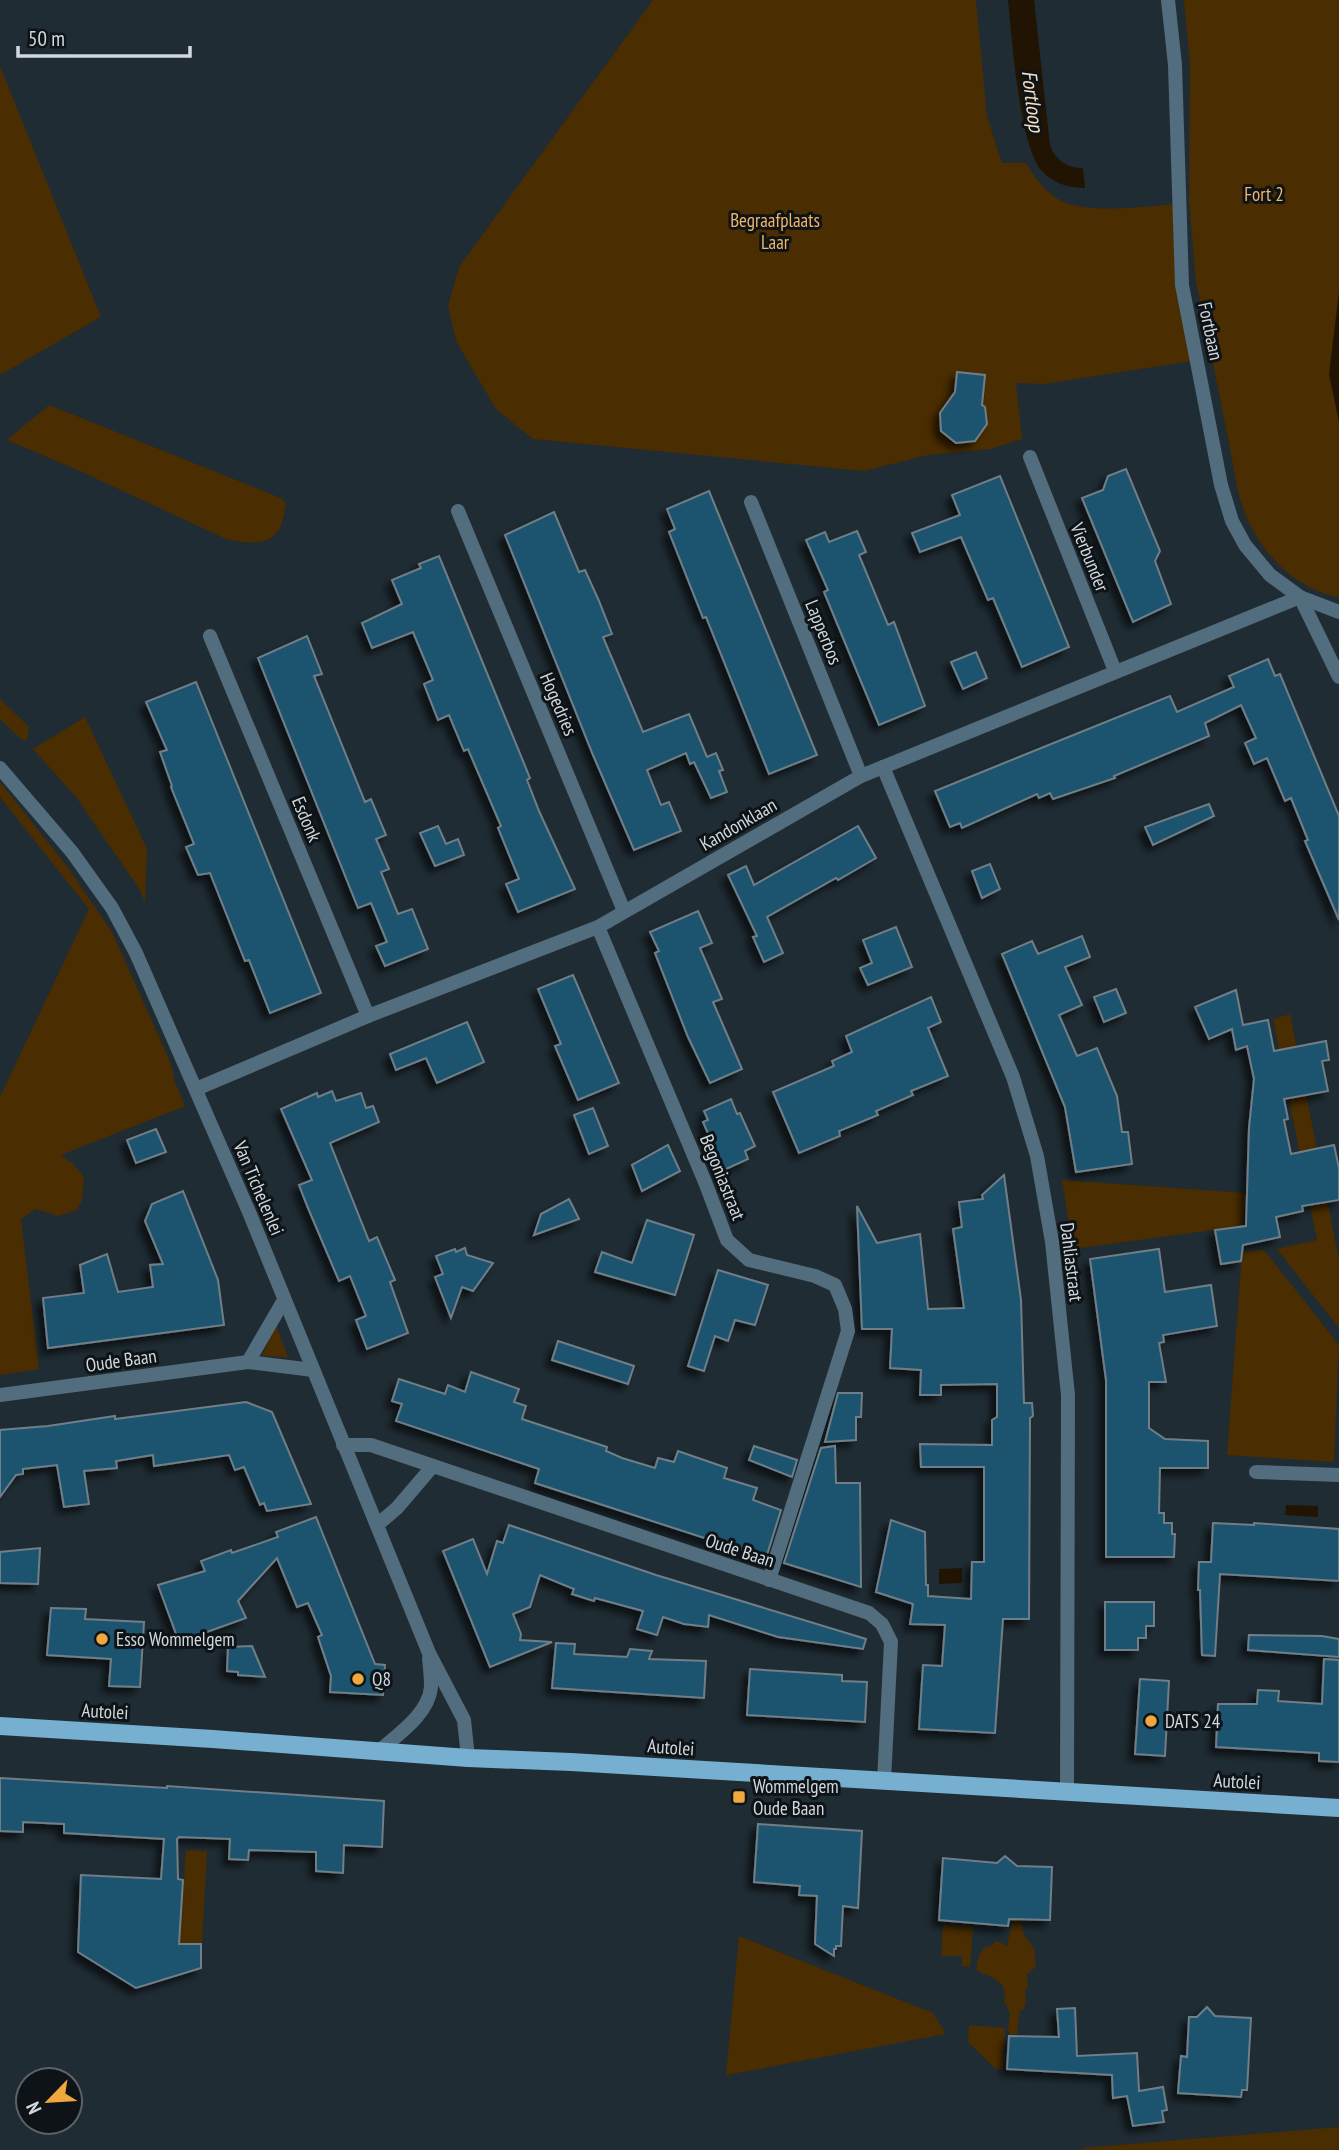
<svg xmlns="http://www.w3.org/2000/svg" width="1339" height="2150" viewBox="0 0 1339 2150" font-family="'PT Sans Narrow',sans-serif">
  <defs>
    <filter id="shadow"><feDropShadow dx="-6" dy="6" stdDeviation="3.5" flood-color="#0009"/></filter>
  </defs>
  <rect width="100%" height="100%" fill="#1f2c33"/>
  <!-- green -->
  <g fill="#4a2d00">
    <path d="M653,0H976L987,116L1002,163H1026C1036,179 1046,194 1064,202C1094,214 1145,206 1178,204L1192,361L1044,384L1016,383L1022,439L991,449L928,455L864,471L533,439L496,409L456,341L448,306L459,267Z"/>
    <path d="M1184,0H1339V597C1297,590 1262,554 1246,516C1237,494 1234,470 1230,448C1223,413 1216,378 1209,343L1204,339L1202,328L1204,318L1196,283L1189,199L1190,64Z"/>
    <polygon points="0,66 101,317 0,375"/>
    <path d="M49,405L281,498L286,504C284,512 283,524 278,531C266,548 244,542 226,539L82,472L7,440Z"/>
    <polygon points="0,699 29,727 27,740 22,740 0,719"/>
    <polygon points="85,717 147,849 145,903 140,890 76,797 33,749"/>
    <polygon points="0,782 69,869 112,932 168,1057 174,1074 173,1077 185,1106 61,1155 72,1163 84,1177 82,1200 77,1210 58,1216 36,1209 21,1219 39,1369 0,1375 0,1097 89,909 0,797"/>
    <polygon points="1290,1014 1339,1260 1339,1328 1277,1249 1317,1240 1273,1019"/>
    <polygon points="1062,1180 1245,1193 1243,1226 1073,1249"/>
    <polygon points="1264,1250 1339,1345 1334,1462 1227,1455 1242,1252"/>
    <polygon points="276,1325 288,1357 262,1356"/>
    <polygon points="186,1850 207,1851 201,1960 178,1966"/>
    <path d="M1016,1918L1021,1921L1024,1935L1034,1948L1036,1967L1027,1974L1028,1985L1025,1991L1026,2000L1024,2009L1020,2010L1017,2034L1010,2036L1008,2027L1010,2013L1004,2001C1009,1982 992,1977 977,1971C976,1960 979,1955 985,1947L991,1946L997,1941L1007,1946L1012,1924Z"/>
    <polygon points="943,1925 973,1926 970,1967 962,1966 962,1956 941,1956"/>
    <polygon points="739,1936 933,2013 946,2034 726,2075"/>
    <polygon points="969,2025 1005,2028 1003,2069 996,2069 968,2042"/>
    <polygon points="1339,2127 1339,2150 1082,2150 1082,2148"/>
  </g>
  <!-- water -->
  <g fill="#211403">
    <path d="M1008,0H1034L1050,145C1055,160 1067,168 1083,168L1085,188C1069,188 1052,183 1041,170C1019,143 1012,38 1008,0Z"/>
    <polygon points="1339,292 1339,422 1329,374"/>
    <polygon points="1286,1505 1318,1506 1318,1517 1285,1515"/>
    <polygon points="962,1568 962,1583 939,1584 939,1569"/>
  </g>
  <!-- building -->
  <g fill="#1d526e" stroke="#6f7e87" stroke-width="2" filter="url(#shadow)">
    <polygon points="957,372 985,375 982,405 985,407 987,424 975,441 956,443 941,431 940,413 955,392"/>
    <polygon points="1126,469 1160,551 1155,561 1171,604 1133,622 1082,498 1103,490 1108,476"/>
    <polygon points="1000,476 1069,647 1022,667 993,598 988,600 961,537 920,552 912,533 960,515 952,495"/>
    <polygon points="709,491 817,755 769,774 706,617 703,618 669,532 675,529 667,509"/>
    <polygon points="554,512 579,572 585,570 599,601 612,634 603,637 643,732 689,714 707,757 716,753 723,770 719,771 727,792 711,798 694,762 690,764 686,753 647,770 661,805 669,802 681,831 634,850 593,755 505,535"/>
    <polygon points="857,531 866,552 859,555 888,625 894,622 925,706 879,725 824,592 828,590 806,540 825,532 829,542"/>
    <polygon points="439,556 530,778 527,780 539,811 575,889 518,912 506,884 519,879 498,828 501,826 468,749 464,751 449,715 438,720 424,684 433,680 413,632 372,648 362,623 402,604 392,580 421,568 419,564"/>
    <polygon points="307,636 322,674 314,676 365,802 371,799 386,835 376,839 389,869 381,872 398,914 412,909 428,949 385,966 376,946 387,942 371,903 358,908 258,658"/>
    <polygon points="976,652 987,678 963,689 951,662"/>
    <polygon points="1268,659 1275,676 1280,674 1339,816 1339,920 1305,841 1308,840 1291,798 1285,801 1267,758 1254,764 1245,743 1256,738 1241,705 1205,723 1209,736 1114,776 1115,778 1053,799 1050,793 1039,798 1037,794 962,828 960,823 950,827 935,791 1170,696 1177,712 1234,687 1229,676"/>
    <polygon points="196,682 321,993 270,1013 249,960 245,961 210,873 198,875 186,847 194,844 171,787 172,786 160,752 167,750 146,702"/>
    <polygon points="1209,804 1214,816 1153,845 1145,827"/>
    <polygon points="438,826 446,844 458,839 464,855 435,866 420,833"/>
    <polygon points="858,826 876,858 838,880 836,878 767,917 783,953 764,962 753,937 757,936 728,875 746,866 754,885"/>
    <polygon points="990,864 1000,889 982,898 972,871"/>
    <polygon points="698,911 712,943 700,948 722,999 713,1002 742,1069 710,1083 688,1037 655,953 659,951 650,932"/>
    <polygon points="896,927 912,967 868,985 860,968 872,963 863,940"/>
    <polygon points="1082,936 1090,957 1065,967 1082,1005 1059,1015 1077,1056 1097,1048 1117,1096 1122,1132 1128,1132 1132,1164 1076,1172 1065,1107 1002,954 1032,941 1038,954"/>
    <polygon points="573,975 619,1083 578,1100 555,1046 561,1044 538,989"/>
    <polygon points="1116,989 1126,1013 1104,1022 1094,997"/>
    <polygon points="1236,990 1243,1025 1268,1020 1274,1051 1326,1041 1329,1060 1322,1061 1328,1091 1284,1099 1288,1119 1284,1120 1291,1154 1334,1145 1339,1168 1339,1200 1302,1206 1303,1211 1276,1217 1280,1237 1243,1245 1241,1261 1221,1264 1215,1230 1246,1226 1249,1128 1254,1079 1247,1046 1236,1050 1232,1029 1209,1039 1195,1007"/>
    <polygon points="931,997 941,1022 928,1028 948,1076 911,1091 913,1095 876,1111 878,1115 839,1131 840,1136 799,1153 773,1092 834,1066 832,1061 852,1052 846,1036"/>
    <polygon points="467,1022 484,1062 437,1083 426,1058 396,1070 390,1054"/>
    <polygon points="332,1091 336,1101 361,1093 366,1108 373,1106 379,1122 330,1143 369,1241 377,1237 395,1280 390,1282 408,1333 367,1349 356,1320 366,1316 350,1276 339,1281 308,1208 299,1185 312,1180 281,1109 317,1093 318,1097"/>
    <polygon points="731,1099 737,1114 740,1113 755,1146 745,1151 748,1159 724,1170 703,1122 708,1120 704,1111"/>
    <polygon points="593,1108 608,1146 589,1154 574,1115"/>
    <polygon points="156,1129 166,1152 136,1163 127,1140"/>
    <polygon points="668,1145 680,1171 642,1191 632,1165"/>
    <polygon points="1004,1175 1021,1300 1024,1403 1032,1403 1033,1416 1030,1418 1029,1619 1003,1619 995,1733 919,1729 923,1665 942,1666 945,1625 910,1624 913,1604 876,1592 891,1520 925,1532 926,1585 928,1585 928,1596 971,1599 972,1562 984,1562 984,1467 921,1467 920,1444 992,1445 992,1420 997,1417 997,1384 941,1385 941,1395 920,1395 921,1370 890,1368 892,1329 862,1329 857,1206 877,1243 920,1234 928,1309 964,1308 953,1229 962,1227 959,1202 983,1199 982,1195"/>
    <polygon points="183,1191 218,1280 224,1325 48,1348 43,1298 84,1293 80,1265 107,1254 118,1292 153,1287 150,1265 163,1264 145,1221 152,1204"/>
    <polygon points="569,1199 579,1219 534,1235 541,1214"/>
    <polygon points="647,1220 694,1235 675,1295 595,1272 602,1252 632,1263"/>
    <polygon points="465,1248 467,1255 493,1263 473,1291 462,1287 451,1318 435,1277 443,1274 436,1256 455,1249 456,1252"/>
    <polygon points="1159,1249 1165,1292 1211,1285 1217,1326 1163,1335 1164,1342 1159,1343 1166,1382 1149,1382 1149,1428 1165,1439 1208,1441 1208,1468 1160,1468 1159,1513 1164,1513 1164,1523 1172,1523 1172,1534 1175,1534 1174,1557 1106,1557 1106,1380 1090,1259"/>
    <polygon points="718,1270 768,1285 755,1325 735,1320 728,1341 715,1336 704,1371 688,1366"/>
    <polygon points="558,1341 634,1366 628,1384 552,1360"/>
    <polygon points="471,1372 519,1389 514,1402 526,1406 522,1419 607,1447 606,1451 622,1458 655,1468 658,1458 674,1462 678,1451 727,1468 724,1478 757,1488 753,1500 781,1510 766,1558 535,1483 539,1469 396,1421 402,1404 392,1401 399,1379 445,1394 448,1385 465,1392"/>
    <polygon points="838,1393 862,1393 861,1417 856,1417 856,1440 825,1442"/>
    <polygon points="246,1402 272,1412 311,1504 267,1511 264,1503 260,1505 244,1467 235,1470 229,1455 154,1466 153,1455 116,1461 117,1468 84,1471 89,1504 64,1507 57,1465 23,1469 23,1474 16,1475 0,1497 0,1430 48,1426 115,1416 115,1419"/>
    <polygon points="754,1446 797,1460 792,1477 749,1460"/>
    <polygon points="835,1446 836,1483 860,1483 861,1587 784,1563 821,1448"/>
    <polygon points="316,1517 375,1664 385,1665 383,1695 330,1692 331,1676 318,1637 322,1635 308,1603 297,1607 277,1558 238,1601 246,1618 179,1642 158,1585 205,1571 201,1561 231,1550 232,1553 278,1537 276,1532"/>
    <polygon points="1213,1523 1254,1525 1254,1523 1339,1529 1339,1581 1220,1574 1215,1656 1202,1655 1200,1590 1198,1590 1199,1562 1211,1562"/>
    <polygon points="509,1525 656,1575 866,1639 863,1649 778,1637 709,1615 708,1627 684,1624 663,1617 657,1635 637,1629 643,1611 595,1598 594,1601 572,1594 574,1589 540,1575 530,1607 513,1614 521,1634 520,1640 552,1642 490,1667 443,1551 473,1539 487,1574 497,1541 503,1543"/>
    <polygon points="40,1548 38,1584 0,1583 0,1552"/>
    <polygon points="1105,1602 1154,1602 1154,1626 1146,1626 1146,1638 1138,1638 1138,1650 1105,1650"/>
    <polygon points="51,1608 86,1609 85,1619 144,1622 140,1687 109,1686 111,1659 47,1655"/>
    <polygon points="1249,1635 1322,1636 1339,1639 1339,1657 1248,1650"/>
    <polygon points="556,1643 575,1644 574,1654 627,1657 630,1649 652,1651 649,1659 706,1661 704,1698 552,1688"/>
    <polygon points="252,1646 265,1677 238,1675 238,1672 227,1671 228,1647"/>
    <polygon points="1324,1659 1339,1660 1339,1762 1319,1761 1319,1753 1216,1747 1218,1704 1257,1704 1258,1690 1279,1691 1278,1701 1322,1704"/>
    <polygon points="750,1669 842,1675 842,1681 867,1682 865,1722 747,1715"/>
    <polygon points="1140,1679 1169,1681 1165,1756 1135,1754"/>
    <polygon points="0,1778 167,1788 167,1786 384,1801 382,1847 344,1845 343,1873 316,1871 316,1852 249,1850 248,1860 229,1859 230,1839 179,1837 177,1839 178,1879 183,1880 179,1944 201,1944 201,1968 136,1988 78,1952 81,1875 161,1879 164,1839 64,1833 64,1824 23,1822 23,1832 0,1831"/>
    <polygon points="758,1824 862,1831 858,1908 843,1906 841,1946 836,1946 836,1949 834,1949 834,1956 815,1944 817,1896 799,1895 800,1886 754,1882"/>
    <polygon points="1005,1856 1017,1866 1052,1867 1050,1920 1009,1919 1008,1926 939,1920 943,1858 997,1863"/>
    <polygon points="1207,2007 1215,2016 1251,2018 1247,2090 1242,2090 1241,2097 1178,2093 1181,2056 1187,2057 1189,2017 1197,2017"/>
    <polygon points="1075,2008 1077,2056 1137,2053 1139,2091 1163,2087 1167,2110 1162,2111 1164,2122 1133,2126 1127,2096 1113,2098 1112,2075 1007,2069 1009,2036 1059,2037 1057,2009"/>
  </g>
  <g fill="none" stroke-linecap="round" stroke-linejoin="round">
    <!-- minor -->
    <g stroke="#526d7d" stroke-width="14">
      <polyline points="1168,0 1175,65 1182,285 1221,485 1232,521 1245,545 1270,575 1300,597 1339,612"/>
      <polyline points="1030,457 1115,671"/>
      <polyline points="751,502 861,776"/>
      <polyline points="458,511 624,911"/>
      <polyline points="1300,597 1339,677"/>
      <polyline points="210,636 368,1016"/>
      <polyline points="883,767 1013,1077 1037,1156 1052,1242 1068,1395 1067,1792"/>
      <polyline points="598,927 705,1182 727,1240 749,1260 815,1276 835,1285 845,1309 848,1331 769,1580"/>
      <polyline points="196,1089 368,1016 598,927 861,776 1300,597"/>
      <polyline points="248,1362 284,1300"/>
      <polyline points="0,1395 248,1362 313,1370"/>
      <polyline points="343,1445 371,1445 869,1613 882,1624 891,1642 884,1781"/>
      <polyline points="1256,1472 1339,1475"/>
      <polyline points="377,1525 397,1508 432,1467"/>
    </g>
    <!-- tertiary -->
    <g stroke="#526d7d" stroke-width="14">
      <polyline points="0,768 72,852 112,908 136,953 249,1212 429,1653 464,1720 468,1758"/>
      <path d="M378,1752C397,1735 429,1714 431,1687C431,1677 430,1667 429,1658"/>
    </g>
    <!-- primary -->
    <polyline stroke="#76afd0" stroke-width="18" points="0,1726 213,1739 468,1758 571,1762 1339,1808"/>
  </g>
  <!-- markers -->
  <g fill="#f0a73e" stroke="#0e1317" stroke-width="2.5">
    <circle cx="102" cy="1639" r="7"/>
    <circle cx="358" cy="1679" r="7"/>
    <circle cx="1151" cy="1721" r="7"/>
    <rect x="732" y="1790" width="14" height="14" rx="3.5"/>
  </g>
  <g text-anchor="middle" dominant-baseline="central" stroke-width="6" stroke-linejoin="round" paint-order="stroke">
    <!-- park labels -->
    <g font-size="19" fill="#f2b566" stroke="#0e1317">
      <text x="1264" y="194">Fort 2</text>
      <text x="775" y="220">Begraafplaats<tspan x="775" dy="22">Laar</tspan></text>
    </g>
    <!-- street labels -->
    <g font-size="19" fill="#d1d9de" stroke="#0e1317">
      <text transform="translate(1211 331) rotate(78)">Fortbaan</text>
      <text transform="translate(1090 557) rotate(68)">Vierbunder</text>
      <text transform="translate(824 632) rotate(68)">Lapperbos</text>
      <text transform="translate(559 704) rotate(67)">Hogedries</text>
      <text transform="translate(307 819) rotate(67)">Esdonk</text>
      <text transform="translate(738 824) rotate(-30)">Kandonklaan</text>
      <text transform="translate(723 1177) rotate(68)">Begoniastraat</text>
      <text transform="translate(259 1188) rotate(67)">Van Tichelenlei</text>
      <text transform="translate(1072 1262) rotate(83)">Dahliastraat</text>
      <text transform="translate(121 1360) rotate(-8)">Oude Baan</text>
      <text transform="translate(740 1550) rotate(18)">Oude Baan</text>
      <text transform="translate(105 1711) rotate(3)">Autolei</text>
      <text transform="translate(671 1747) rotate(4)">Autolei</text>
      <text transform="translate(1237 1781) rotate(3)">Autolei</text>
    </g>
    <!-- poi labels -->
    <g font-size="19" fill="#d1d9de" stroke="#0e1317" text-anchor="start">
      <text x="116" y="1639">Esso Wommelgem</text>
      <text x="372" y="1679">Q8</text>
      <text x="1165" y="1721">DATS 24</text>
      <text x="753" y="1786">Wommelgem<tspan x="753" dy="22">Oude Baan</tspan></text>
    </g>
    <!-- water labels -->
    <g font-size="21" font-style="italic" fill="#f9e0c2" stroke="#0e1317">
      <text transform="translate(1033 101) rotate(83)">Fortloop</text>
    </g>
  </g>
  <!-- north arrow -->
  <g transform="translate(49 2101) rotate(245)"><circle r="33" fill="#0e1317" stroke="#5c6267" stroke-width="2"/>
  <path d="M0-5L12 26L0 18L-12 26Z" fill="#f0a73e"/>
  <text y="-10" font-size="19" font-weight="bold" text-anchor="middle" fill="#d1d9de">N</text>
  </g>
  <!-- scale -->
  <path d="M18 46v10h172v-10" fill="none" stroke="#d1d9de" stroke-width="3.5"/>
  <text x="28" y="46" font-size="21" fill="#d1d9de" stroke="#0e1317" stroke-width="5" paint-order="stroke">50 m</text>
</svg>
